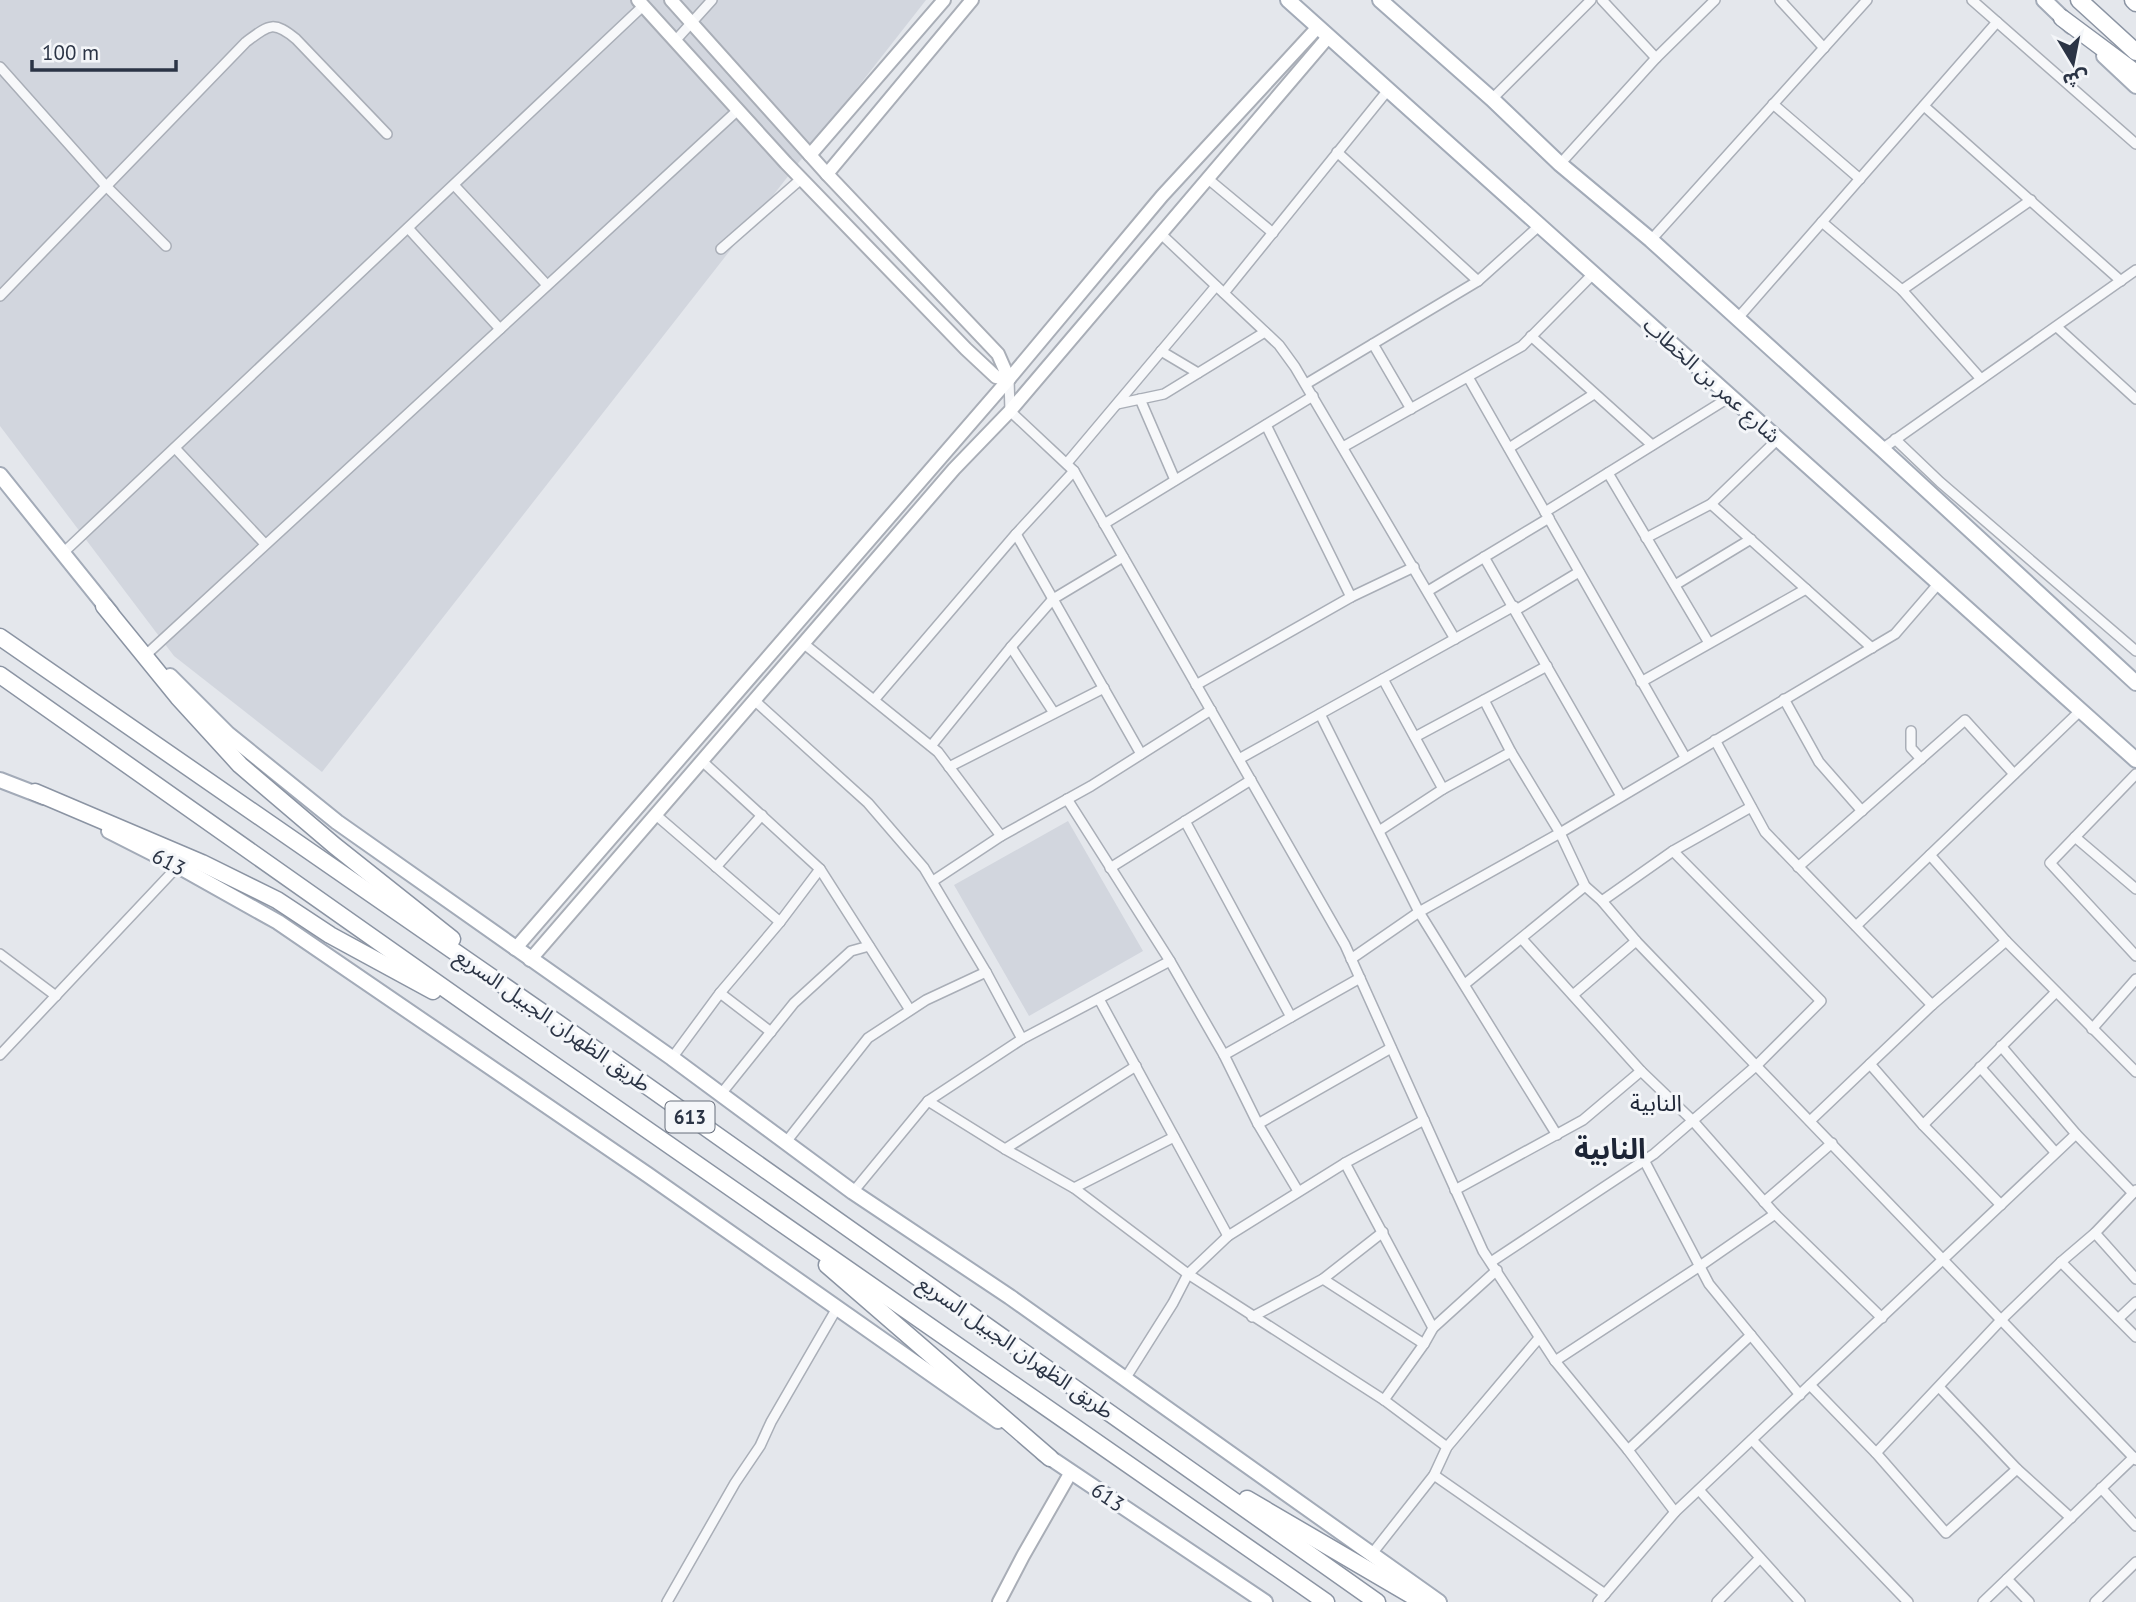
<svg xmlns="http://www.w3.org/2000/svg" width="2136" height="1602" viewBox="0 0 2136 1602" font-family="'PT Sans','Noto Sans Arabic',sans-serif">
  <rect width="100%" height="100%" fill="#e4e7ec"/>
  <!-- built -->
  <g fill="#d2d6de">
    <polygon points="0,0 926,0 322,772 174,656 0,426"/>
    <polygon points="1068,821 1143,951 1029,1016 954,885"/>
  </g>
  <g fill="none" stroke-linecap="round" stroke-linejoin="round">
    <defs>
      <g id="street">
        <polyline points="1602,0 1656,58"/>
        <polyline points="1780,0 1824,48"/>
        <polyline points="1972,0 2136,144"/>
        <polyline points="675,41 712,0"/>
        <polyline points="0,67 106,186 166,246"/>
        <polyline points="1492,99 1591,0"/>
        <polyline points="1773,104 1860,179"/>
        <polyline points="1924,106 2121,281"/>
        <polyline points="1337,152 1478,281"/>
        <polyline points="1560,164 1656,58 1715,0"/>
        <polyline points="1207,178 1273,233"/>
        <polyline points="454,185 547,285"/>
        <polyline points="1822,222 1902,290 1981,379"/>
        <polyline points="408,228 500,329"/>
        <polyline points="1160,233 1279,345 1295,367 1455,639"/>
        <polyline points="1651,240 1867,0"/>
        <polyline points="721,249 801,179"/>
        <polyline points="1902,290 2031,200"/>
        <polyline points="1224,293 1388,90"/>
        <path d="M0,296L246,42C269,25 273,20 296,39L387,134"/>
        <polyline points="1738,318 1997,22"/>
        <polyline points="2057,327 2136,399"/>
        <polyline points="1531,336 1652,445"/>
        <polyline points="1373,344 1411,409"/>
        <polyline points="1161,351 1198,373"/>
        <polyline points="1468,377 1685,757"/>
        <polyline points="1009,379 1010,411 1074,471 1345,945 1483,1251 1555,1361 1628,1450 1675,1512"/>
        <polyline points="1306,384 1478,281 1539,226"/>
        <polyline points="1140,399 1175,480"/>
        <polyline points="1117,404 1164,394 1265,332"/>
        <polyline points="1266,425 1351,597"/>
        <polyline points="1895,439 1940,482 2136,651"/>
        <polyline points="1343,447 1522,346 1593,274"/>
        <polyline points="175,448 265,544"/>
        <polyline points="1509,448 1594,394"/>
        <polyline points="1882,449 2136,270"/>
        <polyline points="1067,463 1216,286"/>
        <polyline points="1608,473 1709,643"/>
        <polyline points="1711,504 1872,648"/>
        <polyline points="1545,512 1730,397"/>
        <polyline points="1104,524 1313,396"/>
        <polyline points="1016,534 1141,754"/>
        <polyline points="1646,538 1711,504 1778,439"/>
        <polyline points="63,553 643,6"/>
        <polyline points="1484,557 1621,796"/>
        <polyline points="1675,585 1751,539"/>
        <polyline points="1428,591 1549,518"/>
        <polyline points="1516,610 1579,572"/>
        <polyline points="803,643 938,752 1001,836"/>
        <polyline points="1011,647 1054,713"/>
        <polyline points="148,653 738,110"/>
        <polyline points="1383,679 1443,789"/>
        <polyline points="1641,682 1806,589"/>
        <polyline points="1196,685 1351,597 1414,567"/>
        <polyline points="1784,699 1819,762 1862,811"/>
        <polyline points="754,700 868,803 924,868 986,972 1022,1039"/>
        <polyline points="874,700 1016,534 1074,471"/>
        <polyline points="1484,700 1511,752 1560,833 1585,886 1602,901 1636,941 2136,1460"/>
        <polyline points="1320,714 1419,912 1557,1135"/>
        <polyline points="1911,731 1911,748 1921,759"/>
        <polyline points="1415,737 1547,666"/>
        <polyline points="1715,740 1765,832 1932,1005"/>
        <polyline points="931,746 1011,647 1053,599 1123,557"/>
        <polyline points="1239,759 1514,606"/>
        <polyline points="702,761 820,869 910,1010"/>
        <polyline points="949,767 1104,688"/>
        <polyline points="2136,774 2050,863 2136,956"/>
        <polyline points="1067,799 1170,961 1224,1055 1258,1124 1298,1191"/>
        <polyline points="656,815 780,922"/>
        <polyline points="1185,821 1291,1017"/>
        <polyline points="1379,831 1443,789 1511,752"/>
        <polyline points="2075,837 2136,889"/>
        <polyline points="1930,855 2006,941 2136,1072"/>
        <polyline points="716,867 762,815"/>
        <polyline points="1798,867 1965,720 2014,774"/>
        <polyline points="1110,868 1251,780"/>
        <polyline points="933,881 1001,836 1091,786 1211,710"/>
        <polyline points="1602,901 1673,851 1751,807"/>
        <polyline points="1856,926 2081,710"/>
        <polyline points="1522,939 1641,1071 1693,1121 1775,1214 1882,1318"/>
        <polyline points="0,954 56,996"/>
        <polyline points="1351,959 1419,912 1560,833 1895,634 1939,583"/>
        <polyline points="1465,984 1585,886"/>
        <polyline points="720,993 771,1032"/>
        <polyline points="1573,995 1636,941"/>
        <polyline points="1099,999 1228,1236"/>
        <polyline points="2092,1029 2136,979"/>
        <polyline points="2001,1046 2076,1134 2133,1193"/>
        <polyline points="0,1055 178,866"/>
        <polyline points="1224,1055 1360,978"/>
        <polyline points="672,1058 720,993 780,922 820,869"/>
        <polyline points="1870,1064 1923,1125 2001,1205"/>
        <polyline points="1980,1067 2055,1152"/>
        <polyline points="721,1094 794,1003 851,951 869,946"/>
        <polyline points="928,1101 1005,1149 1074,1188 1188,1274 1384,1400 1447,1447"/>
        <polyline points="1810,1121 1932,1005 2006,941"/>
        <polyline points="1258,1124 1391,1048"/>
        <polyline points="1923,1125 2056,992"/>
        <polyline points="786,1142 868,1038 926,1000 986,972"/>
        <polyline points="1005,1149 1136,1066"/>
        <polyline points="1644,1160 1709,1284 1800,1395"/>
        <polyline points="1345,1163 1433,1328"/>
        <polyline points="1074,1188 1174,1137"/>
        <polyline points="1455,1190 1583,1120 1641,1071"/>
        <polyline points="853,1192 928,1101 1022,1039 1170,961"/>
        <polyline points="1764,1202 1832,1143"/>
        <polyline points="2095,1233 2136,1279"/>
        <polyline points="1491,1262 1654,1154 1757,1065 1821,1001 1673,851"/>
        <polyline points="2061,1262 2136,1337"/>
        <polyline points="1323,1279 1424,1344"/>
        <polyline points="1252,1317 1323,1279 1383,1232"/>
        <polyline points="2118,1319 2136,1302"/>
        <polyline points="1555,1361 1700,1266 1775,1214"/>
        <polyline points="1125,1379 1173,1303 1188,1274 1228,1236 1345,1163 1424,1120"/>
        <polyline points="1810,1385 1876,1453 1946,1533 2017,1469"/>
        <polyline points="1939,1387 2017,1469 2071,1518"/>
        <polyline points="1384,1400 1424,1344 1433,1328 1497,1270"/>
        <polyline points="1752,1440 1908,1602"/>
        <polyline points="1628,1450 1751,1335"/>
        <polyline points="1876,1453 2002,1319 2061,1262 2095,1233 2136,1190"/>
        <polyline points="1434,1475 1605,1594"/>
        <polyline points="2101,1488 2136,1526"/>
        <polyline points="1699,1490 1800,1602"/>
        <polyline points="1371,1555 1434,1475 1447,1447 1539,1338"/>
        <polyline points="2007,1579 2029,1602"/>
        <polyline points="667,1602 735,1483 760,1446 771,1422 837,1308"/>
        <polyline points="1598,1602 1675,1512 2076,1134"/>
        <polyline points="1717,1602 1760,1558"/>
        <polyline points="1983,1602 2134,1457"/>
        <polyline points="2095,1602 2136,1562"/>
      </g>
      <g id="secondary">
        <polyline points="638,0 786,163 966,349 996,377 1009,379 998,354 827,174 671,0"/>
        <polyline points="810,155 944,0"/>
        <polyline points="827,174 972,0"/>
        <polyline points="515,949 1009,379 1162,196 1318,27"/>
        <polyline points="530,960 954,469 1010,411 1329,36"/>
        <polyline points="999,1602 1023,1556 1071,1472"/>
      </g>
      <g id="primary">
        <polyline points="1288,0 2136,760"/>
        <polyline points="1380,0 1492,99 1560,164 1651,240 1882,449 2136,683"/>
        <polyline points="2044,0 2071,26"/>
        <polyline points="2104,56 2136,86"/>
        <polyline points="0,475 111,613"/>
        <polyline points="170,676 228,734 337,822 672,1058 853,1192 1010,1297 1439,1602"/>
        <polyline points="0,780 44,797"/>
        <polyline points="109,831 178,866 278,922 648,1175 998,1421"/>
        <polyline points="1043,1453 1265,1602"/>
      </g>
      <g id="highway">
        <polyline points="2079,0 2136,52"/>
        <polyline points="2133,0 2136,3"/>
        <polyline points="2062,18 2136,73"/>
        <polyline points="104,606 178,697 240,765 335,846 452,939"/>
        <polyline points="0,637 575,1035 1377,1602"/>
        <polyline points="0,675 498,1026 1326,1602"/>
        <polyline points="35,792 202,863 277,900 330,935 433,991"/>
        <polyline points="827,1265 1050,1458"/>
        <polyline points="1247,1499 1423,1602"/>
      </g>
    </defs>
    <!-- street casing -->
    <use href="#street" stroke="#a9aeb7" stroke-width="12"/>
    <!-- secondary casing -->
    <use href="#secondary" stroke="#a9aeb7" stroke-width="16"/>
    <!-- primary casing -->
    <use href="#primary" stroke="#a3abb8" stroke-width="18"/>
    <!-- highway casing -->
    <use href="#highway" stroke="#8b94a3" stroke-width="19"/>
    <!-- street -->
    <use href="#street" stroke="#f7f8fa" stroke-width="9"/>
    <!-- secondary -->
    <use href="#secondary" stroke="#fff" stroke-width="12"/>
    <!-- primary -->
    <use href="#primary" stroke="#fff" stroke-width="14"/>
    <!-- highway -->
    <use href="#highway" stroke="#fff" stroke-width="16"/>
  </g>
  <g text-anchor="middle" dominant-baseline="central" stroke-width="6" stroke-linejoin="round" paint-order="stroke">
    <!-- shield labels -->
    <rect fill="#f4f6f9" stroke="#676e7b" stroke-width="2" x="665.5" y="1101.5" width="49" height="31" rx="5"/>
    <g font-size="19" font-weight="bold" fill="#2b3445">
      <text x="690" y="1117">613</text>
    </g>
    <!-- street labels -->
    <g font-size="21" fill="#2b3445" stroke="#f4f6f9">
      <text transform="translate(1712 380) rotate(42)">شارع عمر بن الخطاب</text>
      <text transform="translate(169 862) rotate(28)">613</text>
      <text transform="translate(553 1020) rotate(35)">طريق الظهران الجبيل السريع</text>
      <text transform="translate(1016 1347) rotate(35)">طريق الظهران الجبيل السريع</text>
      <text transform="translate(1108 1497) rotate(34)">613</text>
    </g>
    <!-- neighbourhood labels -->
    <g font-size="23" fill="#1d2536" stroke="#f4f6f9">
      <text x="1656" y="1102">النابية</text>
    </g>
    <!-- district labels -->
    <g font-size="28" font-weight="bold" fill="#1d2536" stroke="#f4f6f9">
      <text x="1610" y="1148">النابية</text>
    </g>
  </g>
  <!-- north arrow -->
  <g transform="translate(2073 63) rotate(170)" stroke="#f4f6f9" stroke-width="5" paint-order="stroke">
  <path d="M0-5L12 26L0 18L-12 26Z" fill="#2b3445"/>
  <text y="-10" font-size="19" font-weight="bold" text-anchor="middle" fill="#2b3445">ش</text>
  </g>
  <!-- scale -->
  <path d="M32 60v10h144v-10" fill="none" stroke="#2b3445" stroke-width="3.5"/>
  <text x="42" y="60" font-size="21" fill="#2b3445" stroke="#f4f6f9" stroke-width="5" paint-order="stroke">100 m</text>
</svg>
